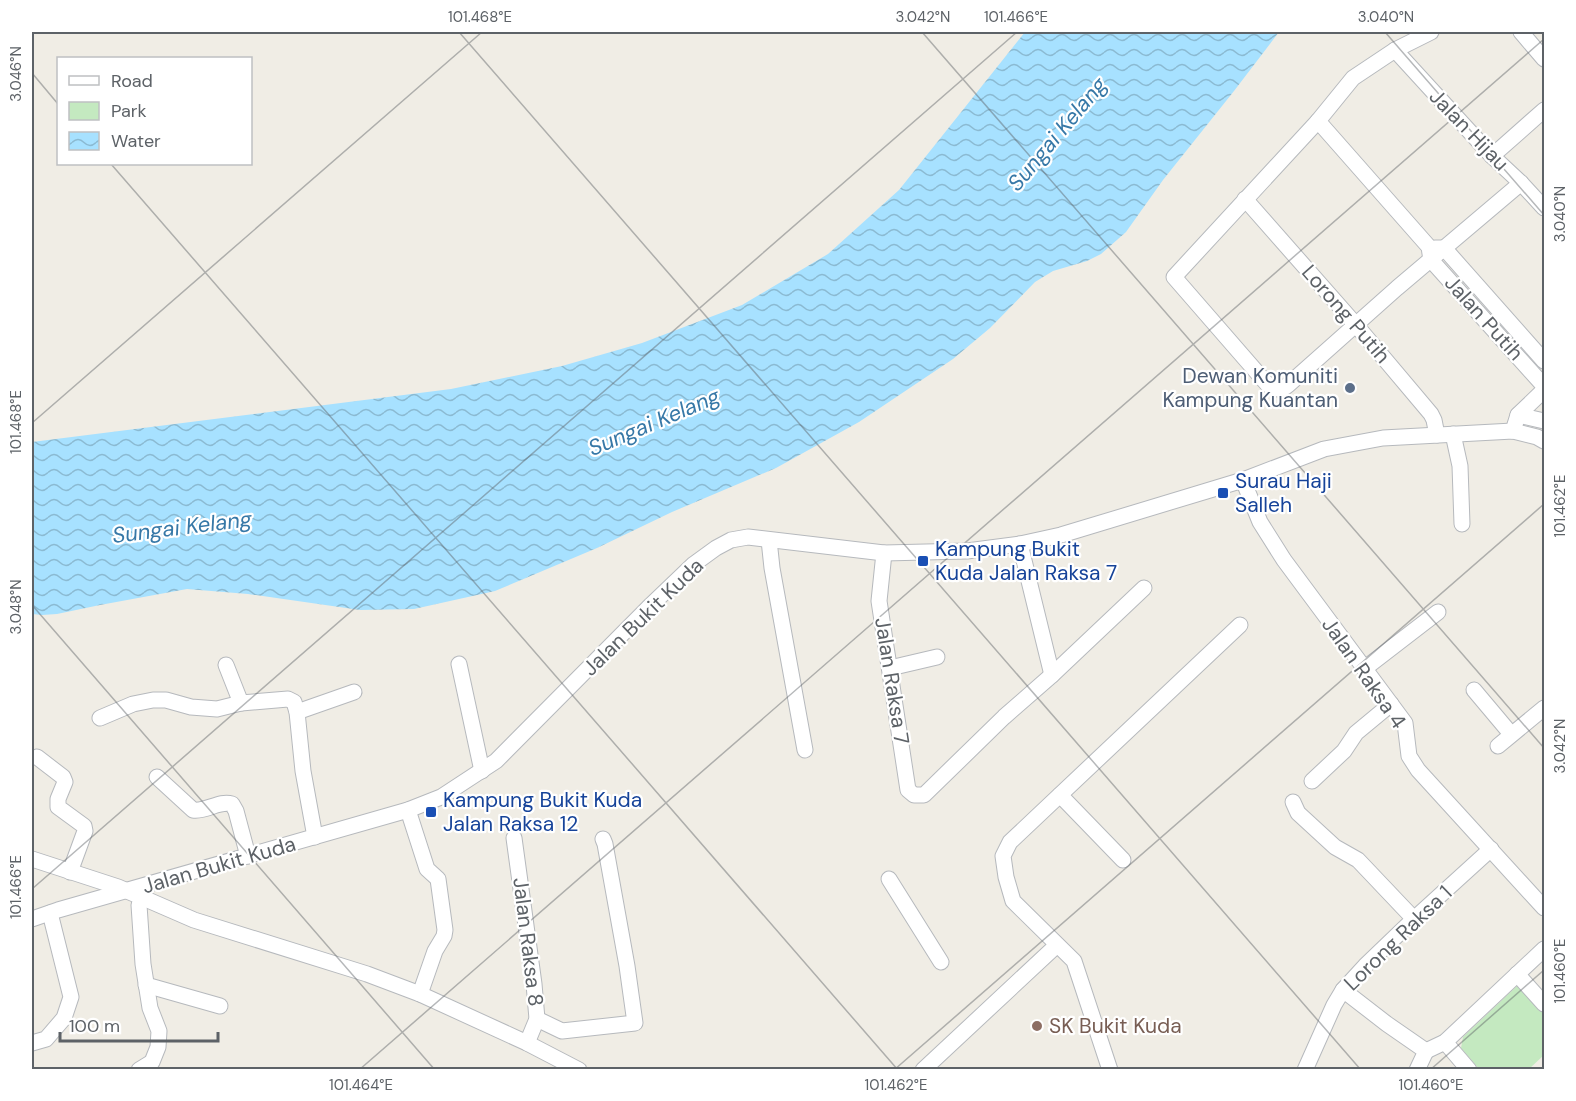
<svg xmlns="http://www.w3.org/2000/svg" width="1576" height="1101" viewBox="0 0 1576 1101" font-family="'DM Sans',sans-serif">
  <defs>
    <pattern id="water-waves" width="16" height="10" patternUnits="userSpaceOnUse" patternTransform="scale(1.5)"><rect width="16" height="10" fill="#a7e1ff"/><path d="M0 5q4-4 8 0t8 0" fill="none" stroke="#8bbad2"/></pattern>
  </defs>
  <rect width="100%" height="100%" fill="#f0ede5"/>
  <!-- green -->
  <polygon fill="#c4e9c0" points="1520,983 1544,1009 1544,1055 1529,1069 1479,1069 1461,1048 1463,1037"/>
  <!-- water -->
  <polygon fill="url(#water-waves)" points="1025,32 1279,32 1234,91 1163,180 1126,232 1101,254 1087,261 1053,271 1035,282 990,328 953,359 859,422 776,468 672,512 597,548 495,591 414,609 360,610 248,594 187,589 100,605 57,614 42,615 32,614 32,442 451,389 562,366 642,343 742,305 828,254 899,190"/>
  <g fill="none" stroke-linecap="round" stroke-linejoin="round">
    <defs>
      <g id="minor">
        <path d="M1431,32L1395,50L1353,78L1318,121L1174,277L1268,385C1276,390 1281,391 1288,385L1397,288L1521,183"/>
        <polyline points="1521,32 1544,59"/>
        <polyline points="1395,50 1492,156 1521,183 1544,208"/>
        <polyline points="1318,121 1429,247 1431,260 1544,386"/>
        <polyline points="1492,156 1544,110"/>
        <polyline points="1245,199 1356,325 1431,414 1434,420 1437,435"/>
        <polyline points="1435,248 1444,248 1544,361"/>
        <polyline points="1518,415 1544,421"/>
        <polyline points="1513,431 1518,415 1544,390"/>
        <polyline points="1453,434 1460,466 1462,524"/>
        <polyline points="1243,480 1260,522 1284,560 1405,723 1409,756 1418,770 1544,908"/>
        <polyline points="769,540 772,568 805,750"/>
        <polyline points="1020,544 1052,675"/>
        <polyline points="884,553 879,601 908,790 914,795 924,795 1004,717 1052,675 1144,588"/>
        <polyline points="459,664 482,771"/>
        <polyline points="226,665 241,703"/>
        <polyline points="890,668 937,657"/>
        <polyline points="1364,669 1438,612"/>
        <polyline points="1474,690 1511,734"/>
        <polyline points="297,712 354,692"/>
        <polyline points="100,718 133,704 153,700 166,700 191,707 217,709 241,703 288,699 294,702 297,712 303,771 315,837"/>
        <polyline points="1498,746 1544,708"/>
        <polyline points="37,757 63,777 65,782 58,799 58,807 84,826 85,831 70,872"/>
        <path d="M157,777L193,810C207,812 219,800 232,804L236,811L248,856"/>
        <polyline points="1312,781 1344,751 1356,733 1391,704"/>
        <polyline points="1060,795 1123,860"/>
        <polyline points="1293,802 1298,813 1335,847 1358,860 1414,919"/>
        <polyline points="408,810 427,869 438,879 445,930 444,936 435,951 420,994"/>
        <polyline points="514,838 534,984 537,1019 527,1043"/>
        <polyline points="32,859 118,887 194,920 367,974 420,994 527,1043 579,1070"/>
        <polyline points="889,879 941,962"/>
        <polyline points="139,905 143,964 150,1008 159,1031 158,1047 152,1062 139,1070"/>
        <polyline points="32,919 58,910 408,810 441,797 496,761 648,608 694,564 716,548 731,540 748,537 884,553 967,551 1020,544 1061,535 1243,480 1324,449 1383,438 1513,431 1537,437 1544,441"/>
        <polyline points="1517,974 1544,1004"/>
        <polyline points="146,985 220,1006"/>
        <polyline points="1343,990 1387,1024 1426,1051 1417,1070"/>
        <polyline points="537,1019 562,1031 635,1023 627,966 605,844 603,839"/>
        <polyline points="1445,1042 1469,1070"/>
        <polyline points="32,1043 46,1039 64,1018 71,997 50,913"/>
        <polyline points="1426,1051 1445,1042 1544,949"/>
        <polyline points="923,1070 1057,945"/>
        <polyline points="1110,1070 1074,961 1013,901 1006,877 1003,856 1010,842 1240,625"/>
        <polyline points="1305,1070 1334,1005 1343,990 1365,966 1414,919 1491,849"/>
      </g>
    </defs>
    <!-- minor casing -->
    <use href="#minor" stroke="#b6b9bd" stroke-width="17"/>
    <!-- minor -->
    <use href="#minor" stroke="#fff" stroke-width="15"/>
  </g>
  <!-- ticks -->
  <path fill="none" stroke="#5d6267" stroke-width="1.5" stroke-opacity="0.45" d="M459,32L1361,1070M922,32L1544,748M1385,32L1544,215M32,73L58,104M111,164L898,1070M32,423L482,32M32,605L435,1070M32,889L1017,32M359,1070L1544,39M894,1070L1544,504M1430,1070L1544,970"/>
  <!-- markers -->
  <circle fill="#5c6f8a" stroke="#fff" stroke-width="2" cx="1350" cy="388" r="6"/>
  <g fill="#1a4fb4" stroke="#fff" stroke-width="2">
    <rect x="1217" y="487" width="12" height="12" rx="3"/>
    <rect x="917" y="555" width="12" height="12" rx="3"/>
    <rect x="425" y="806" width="12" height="12" rx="3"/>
  </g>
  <circle fill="#8d6e63" stroke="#fff" stroke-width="2" cx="1037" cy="1026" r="6"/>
  <g text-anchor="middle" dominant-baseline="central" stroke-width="4.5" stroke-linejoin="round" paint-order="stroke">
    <!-- street labels -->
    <g font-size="21" fill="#5d6267" stroke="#fff">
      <text transform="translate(1469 130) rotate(46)">Jalan Hijau</text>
      <text transform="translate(1346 314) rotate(49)">Lorong Putih</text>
      <text transform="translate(1484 318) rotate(48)">Jalan Putih</text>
      <text transform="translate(643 617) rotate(-44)">Jalan Bukit Kuda</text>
      <text transform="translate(1364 673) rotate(55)">Jalan Raksa 4</text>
      <text transform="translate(892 681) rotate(81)">Jalan Raksa 7</text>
      <text transform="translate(219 865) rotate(-16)">Jalan Bukit Kuda</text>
      <text transform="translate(1398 938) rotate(-44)">Lorong Raksa 1</text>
      <text transform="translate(528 942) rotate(83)">Jalan Raksa 8</text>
    </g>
    <!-- service labels -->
    <g font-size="21" fill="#4e5e75" stroke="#fff" text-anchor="end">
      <text x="1338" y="376">Dewan Komuniti<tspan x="1338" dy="24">Kampung Kuantan</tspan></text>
    </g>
    <!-- transit labels -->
    <g font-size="21" fill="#164399" stroke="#fff" text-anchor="start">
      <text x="1235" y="481">Surau Haji<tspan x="1235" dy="24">Salleh</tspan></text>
      <text x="935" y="549">Kampung Bukit<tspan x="935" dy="24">Kuda Jalan Raksa 7</tspan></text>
      <text x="443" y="800">Kampung Bukit Kuda<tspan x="443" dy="24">Jalan Raksa 12</tspan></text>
    </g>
    <!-- education labels -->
    <g font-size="21" fill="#785e54" stroke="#fff" text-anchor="start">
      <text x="1049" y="1026">SK Bukit Kuda</text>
    </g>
    <!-- water labels -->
    <g font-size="22" font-style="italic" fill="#3678a7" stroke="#fff">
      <text transform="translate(1057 134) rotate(-50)">Sungai Kelang</text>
      <text transform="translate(654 422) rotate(-23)">Sungai Kelang</text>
      <text transform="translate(182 527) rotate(-7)">Sungai Kelang</text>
    </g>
  </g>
  <!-- border -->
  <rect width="1576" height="1101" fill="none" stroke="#ffffff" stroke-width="66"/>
  <!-- legend -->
  <rect x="57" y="57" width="195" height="108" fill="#ffffff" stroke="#bec0c2" stroke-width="1.5"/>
  <rect x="69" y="76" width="30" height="9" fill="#ffffff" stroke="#bec0c2" stroke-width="1.5"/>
  <text x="111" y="87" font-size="18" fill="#5d6267">Road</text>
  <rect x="69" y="102" width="30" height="18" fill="#c4e9c0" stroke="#bec0c2" stroke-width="1.5"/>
  <text x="111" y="117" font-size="18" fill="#5d6267">Park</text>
  <rect x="69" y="132" width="30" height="18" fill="url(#water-waves)" stroke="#bec0c2" stroke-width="1.5"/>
  <text x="111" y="147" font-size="18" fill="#5d6267">Water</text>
  <!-- scale -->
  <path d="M60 1032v9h158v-9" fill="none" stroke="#5d6267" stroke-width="3"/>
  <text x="69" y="1032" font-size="18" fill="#5d6267" stroke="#ffffff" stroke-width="4.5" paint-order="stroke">100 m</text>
  <rect x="33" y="33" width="1510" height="1035" fill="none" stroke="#5d6267" stroke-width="2"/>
  <g font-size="15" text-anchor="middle" fill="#5d6267">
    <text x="480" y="22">101.468°E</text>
    <text x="923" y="22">3.042°N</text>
    <text x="1016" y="22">101.466°E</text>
    <text x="1386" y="22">3.040°N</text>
    <text transform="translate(16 74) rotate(-90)" y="5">3.046°N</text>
    <text transform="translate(1560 214) rotate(-90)" y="5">3.040°N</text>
    <text transform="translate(16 422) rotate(-90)" y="5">101.468°E</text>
    <text transform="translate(1560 506) rotate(-90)" y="5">101.462°E</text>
    <text transform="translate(16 607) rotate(-90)" y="5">3.048°N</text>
    <text transform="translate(1560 746) rotate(-90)" y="5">3.042°N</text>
    <text transform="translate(16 887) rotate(-90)" y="5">101.466°E</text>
    <text transform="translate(1560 971) rotate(-90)" y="5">101.460°E</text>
    <text x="361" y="1090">101.464°E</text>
    <text x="896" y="1090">101.462°E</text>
    <text x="1431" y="1090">101.460°E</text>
  </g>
</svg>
